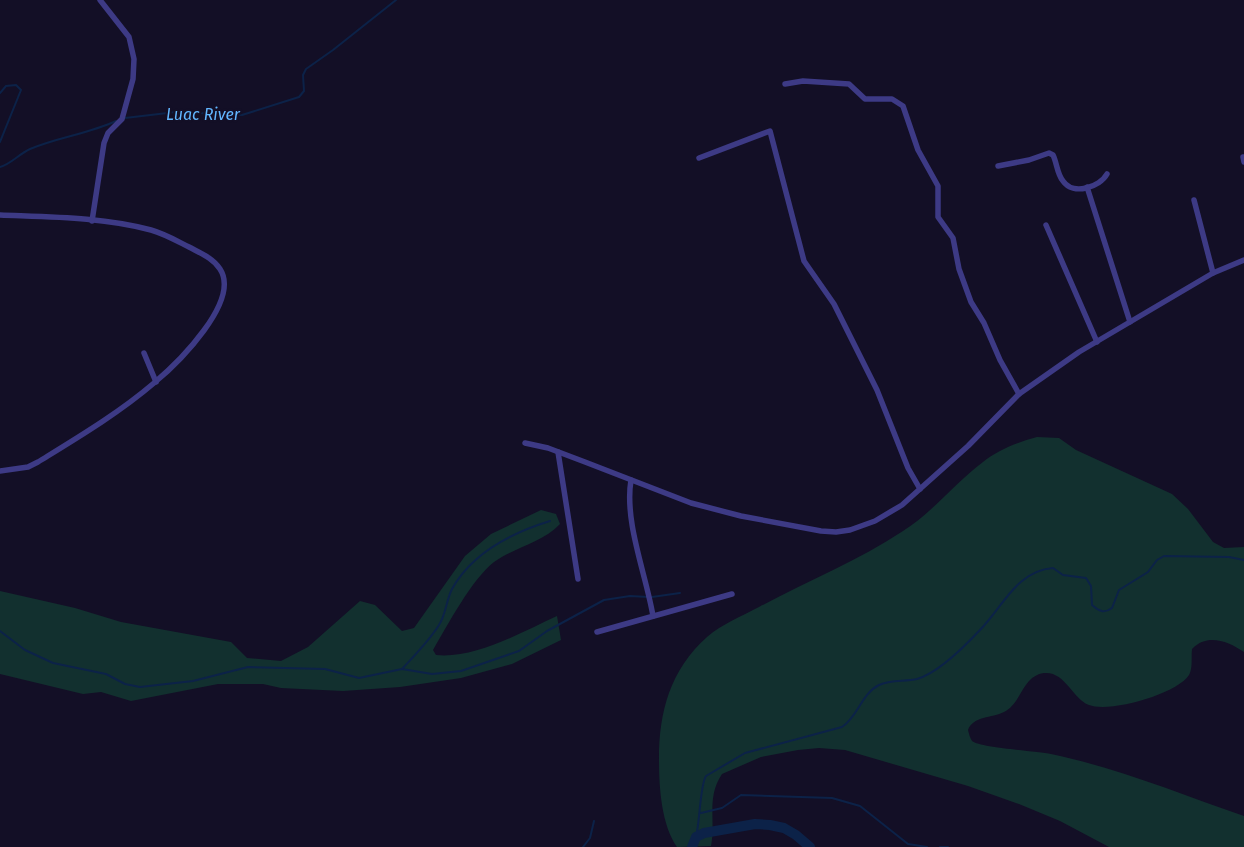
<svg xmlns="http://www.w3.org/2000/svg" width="1244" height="847" viewBox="0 0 1244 847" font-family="'Fira Sans',sans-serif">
  <rect width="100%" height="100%" fill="#130f26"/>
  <!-- green -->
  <g fill="#12302f">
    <path d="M1037,437L1059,438L1076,450L1172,494L1188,509L1213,542L1224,548L1244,547V652C1228,641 1207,633 1192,649C1191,657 1193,668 1189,675C1177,694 1110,713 1089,705C1072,698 1065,671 1044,673C1022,676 1022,703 1004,712C992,718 973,716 968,730C969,734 970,738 972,741C981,748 1037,751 1051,754C1118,768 1180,794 1244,816V847H1109L1060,821L1019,804L968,786L845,750L819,748L798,750L761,757L722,774C706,798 716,820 711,846L677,847C661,824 659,786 659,759C659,712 670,670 707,637C722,624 742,616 759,607C807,581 858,561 903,531C933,512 955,483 983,462C998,450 1018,442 1037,437Z"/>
    <path d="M541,510L556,514L560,524C542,543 515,547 494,562C472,579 447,626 433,650L436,655C475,659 522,632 557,616L561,640L512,664L461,678L400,687L343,691L281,688L263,684H218L131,701L101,692L83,694L0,674V591L75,608L121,622L231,642L247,658L281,661L308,647L360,601L375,605L402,631L414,628L465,556L491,534Z"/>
  </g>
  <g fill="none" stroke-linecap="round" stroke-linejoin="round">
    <!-- stream -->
    <g stroke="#0c2248" stroke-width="2">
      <polyline points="0,93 6,86 16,85 21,90 0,142"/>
      <polyline points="125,118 176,112 242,115 299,97 304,91 303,75 306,69 333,50 396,0"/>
      <path d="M0,167C11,164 19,154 30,149C58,137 88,134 116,121"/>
      <polyline points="652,597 680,593"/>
      <polyline points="0,631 25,650 53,663 106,674 125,684 140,687 193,681 248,667 325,669 359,678 402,669 432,674 461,671 519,651 547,631 604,600 630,596 648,597"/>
      <path d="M402,669C415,655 429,641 439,625C446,614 446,601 452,589C472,553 511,533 550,521"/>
      <polyline points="701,813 722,808 741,795 832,798 860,806 908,844 927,847"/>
      <path d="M696,837C700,821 700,785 706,776L745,753L842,727C858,717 861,694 879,685C891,679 905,682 917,679C938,673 965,646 980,630C1003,607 1016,571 1053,568L1063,575L1086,578L1091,586L1092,605C1099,611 1104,614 1112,608L1119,590L1148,572L1157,560L1164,556L1229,557L1244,560"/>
      <polyline points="583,847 590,838 594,821"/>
      <polyline points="940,847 948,847"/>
    </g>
    <!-- river -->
    <polyline stroke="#0c2248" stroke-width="10" points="692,847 696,837 704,833 755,824 770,825 784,828 796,835 810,847"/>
    <!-- minor -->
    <g stroke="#3d3a85" stroke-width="5.5">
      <polyline points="785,84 803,81 849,84 865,99 892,99 903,106 918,150 938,186 938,217 953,238 959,269 971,302 984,323 1000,360 1019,394"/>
      <polyline points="1243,157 1244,162"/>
      <polyline points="699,158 770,131 804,261 834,304 877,390 908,468 920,489"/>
      <path d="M998,166L1029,160L1049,153L1053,155C1057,163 1057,174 1063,181C1073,196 1100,187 1107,174"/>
      <polyline points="1087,187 1130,322"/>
      <polyline points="1194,200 1213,273"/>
      <path d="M0,215C50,217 103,217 151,230C165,234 177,241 189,247C200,253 213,258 220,269C241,301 178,363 154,383C119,413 77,438 38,462L28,467L0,471"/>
      <polyline points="92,221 104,143 108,133 122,119 133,79 134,59 129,37 100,0"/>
      <polyline points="1046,225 1097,342"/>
      <polyline points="144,353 156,382"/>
      <polyline points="525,443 548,448 585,462 691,503 741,516 821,531 836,532 850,530 875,521 902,505 968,446 1019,394 1079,352 1213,273 1244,260"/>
      <polyline points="558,452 578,579"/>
      <path d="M631,480C624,522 646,574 653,616"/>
      <polyline points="597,632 732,594"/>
    </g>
  </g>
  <g text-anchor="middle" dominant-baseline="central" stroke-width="4.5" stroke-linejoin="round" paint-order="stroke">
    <!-- water labels -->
    <g font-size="16" font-style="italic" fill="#62b6ff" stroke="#130f26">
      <text x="203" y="114">Luac River</text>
    </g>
  </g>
</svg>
